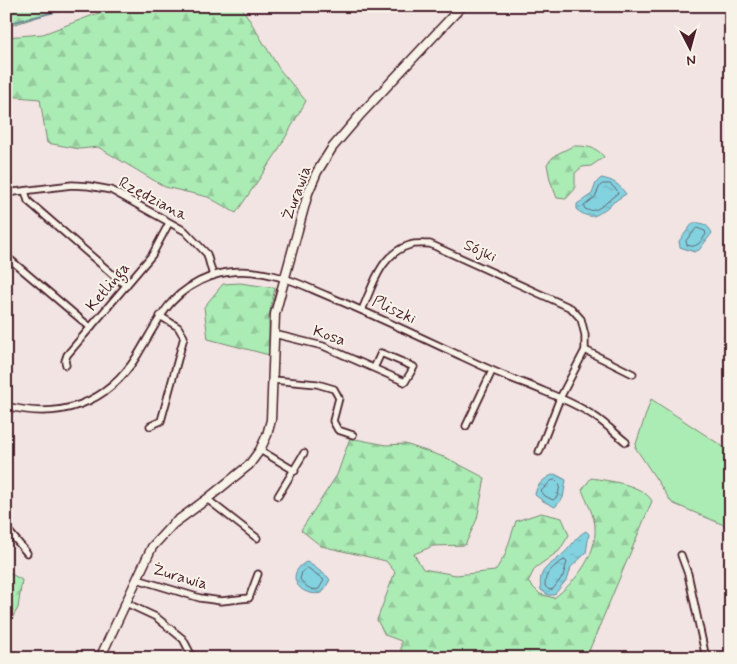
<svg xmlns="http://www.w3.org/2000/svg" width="737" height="664" viewBox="0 0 737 664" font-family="Mynerve,sans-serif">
  <defs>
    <pattern id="forest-firs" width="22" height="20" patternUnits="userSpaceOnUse" patternTransform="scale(1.25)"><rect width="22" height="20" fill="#abecb5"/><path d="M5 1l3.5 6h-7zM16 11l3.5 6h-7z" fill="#95ca9c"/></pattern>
    <pattern id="water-ripples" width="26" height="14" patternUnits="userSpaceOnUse" patternTransform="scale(1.25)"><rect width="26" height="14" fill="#83d2e0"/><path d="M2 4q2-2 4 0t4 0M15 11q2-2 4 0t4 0" fill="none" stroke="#73b4c0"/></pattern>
  </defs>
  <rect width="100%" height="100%" fill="#f1e4e3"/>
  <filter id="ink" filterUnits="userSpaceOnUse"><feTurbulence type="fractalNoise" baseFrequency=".02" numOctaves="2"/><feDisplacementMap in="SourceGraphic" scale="10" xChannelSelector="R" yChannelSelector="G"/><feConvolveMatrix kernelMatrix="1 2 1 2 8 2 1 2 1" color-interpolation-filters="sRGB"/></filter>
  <g filter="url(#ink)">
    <!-- grass -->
    <polygon fill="#abecb5" stroke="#7a8670" points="651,399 731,452 731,528 672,503 635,447"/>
    <!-- forest -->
    <g fill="url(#forest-firs)" stroke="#7a8670">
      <polygon points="6,6 67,6 66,8 6,27"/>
      <polygon points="117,6 241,6 280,70 306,101 276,154 236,213 208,197 165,187 98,147 80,149 47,143 40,99 6,96 6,37 43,34"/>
      <path d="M573,146C585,146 596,146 604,157L591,166L582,167L575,173V189L566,199L557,198L550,180L547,164L555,155Z"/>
      <polygon points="240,283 275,288 269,316 269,355 208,339 204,307 223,284"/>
      <path d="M350,438L386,445L405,444L447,458L485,478L477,519L465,545L433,546L414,554L423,569L456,575L495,571L505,555L516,521L541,513L562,518L569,535L559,551L535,568L528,582L540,594L554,598C576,581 597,556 595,527C595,517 586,500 582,490L591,478C609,481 642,484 652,501L586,658H406L401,652V641L385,635L377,620L395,572L386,561L321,546L301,530L337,475Z"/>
      <polygon points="6,571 22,580 18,608 6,629"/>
    </g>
    <!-- water -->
    <g fill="url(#water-ripples)" stroke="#6c8a98">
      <path d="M601,178C613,180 619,184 626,194C620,198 614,201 609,206C596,216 592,221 577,210V204L592,194L596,183Z"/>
      <path d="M693,223C703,222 708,225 712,233L699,250L694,252L680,247L679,241Z"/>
      <path d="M555,474L566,480L563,498L555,507L543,501L535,495C536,484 546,477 555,474Z"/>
      <path d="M586,531L589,534L586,553L571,567L568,578L554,595H548L541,590C537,567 551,566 564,553C572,546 576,536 586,531Z"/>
      <path d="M306,562L309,563L328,577L330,580L322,593C300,598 283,575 306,562Z"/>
    </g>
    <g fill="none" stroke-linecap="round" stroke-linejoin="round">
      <!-- shore -->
      <g stroke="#616773" stroke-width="1">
        <path d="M603,184H610L617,190L618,193C608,200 595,217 584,208V206L595,197L600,186Z"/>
        <path d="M697,228L705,231L706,234C701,242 696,249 687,245L686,241Z"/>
        <polygon points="556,480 560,484 558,496 553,500 545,496 541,491 551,481"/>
        <path d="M564,560L567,562L563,576L553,589L549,590L545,586C544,573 554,566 564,560Z"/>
        <path d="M308,568L324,580L319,589C310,591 305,586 300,579L302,572Z"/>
      </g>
      <!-- stream -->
      <polyline stroke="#6c8a98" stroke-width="2" points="6,24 79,6"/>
      <defs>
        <g id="street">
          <polyline points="25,191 28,201 126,286"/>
          <polyline points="6,193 72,185 89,186 111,190 185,231 207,254 213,276"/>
          <polyline points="6,256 91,328"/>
          <path d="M362,310C373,285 381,253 410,245C416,243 423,244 430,244L571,308L581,319L585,335V350L560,398L539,452"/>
          <polyline points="274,334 323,346 405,382 414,367 381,353 374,368"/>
          <polyline points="585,350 633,374"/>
          <polyline points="66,365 65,361 67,355 152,255 169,223"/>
          <polyline points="273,380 317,384 334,389 339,398 333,421 338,430 353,435"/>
          <path d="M6,406C60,420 107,404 137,356C159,320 168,292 212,276C235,268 260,271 283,278C298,282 313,290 328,296C374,315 418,336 463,357C484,367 506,377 529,385C552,395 576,403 597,418C607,425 616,434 626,442"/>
          <polyline points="6,422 9,407"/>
          <polyline points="150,426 161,421 184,337 178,327 160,316"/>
          <polyline points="466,426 492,371"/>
          <polyline points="260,450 295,471"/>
          <polyline points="278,496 304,453"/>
          <polyline points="207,499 257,538"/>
          <polyline points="6,528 27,553"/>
          <polyline points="681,555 688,574 706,658"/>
          <polyline points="137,579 200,598 221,601 249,598 258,574"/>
          <polyline points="126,603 156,617 183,639 193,658"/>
        </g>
        <polyline id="secondary" points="100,658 152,547 173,524 207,499 249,465 260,450 267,435 271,420 275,314 308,193 317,172 332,148 361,114 462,6"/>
      </defs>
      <!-- street casing -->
      <use href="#street" stroke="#4a1f2b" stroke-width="9"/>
      <!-- secondary casing -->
      <use href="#secondary" stroke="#4a1f2b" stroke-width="11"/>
      <!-- street -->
      <use href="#street" stroke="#f7f3e8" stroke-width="5.5"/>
      <!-- secondary -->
      <use href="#secondary" stroke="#f7f3e8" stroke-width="8"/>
    </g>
  </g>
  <g text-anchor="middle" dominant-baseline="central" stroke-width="4" stroke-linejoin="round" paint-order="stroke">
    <!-- street labels -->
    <g font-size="16" fill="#4a1f2b" stroke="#f7f3e8">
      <text transform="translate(297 193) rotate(-70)">Żurawia</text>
      <text transform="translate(153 199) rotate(28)">Rzędziana</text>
      <text transform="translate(480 251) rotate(24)">Sójki</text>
      <text transform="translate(108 287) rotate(-50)">Ketlinga</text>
      <text transform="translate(394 310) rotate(25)">Pliszki</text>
      <text transform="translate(329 336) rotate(19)">Kosa</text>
      <text transform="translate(180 577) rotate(16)">Żurawia</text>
    </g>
  </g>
  <!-- margin -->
  <rect width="737" height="664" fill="none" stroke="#f7f3e8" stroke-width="25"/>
  <rect x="12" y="12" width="712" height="639" fill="none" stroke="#4a1f2b" stroke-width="2" filter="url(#ink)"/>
  <!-- north arrow -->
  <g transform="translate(690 48) rotate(174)" stroke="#f7f3e8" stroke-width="4" paint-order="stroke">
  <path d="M0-4L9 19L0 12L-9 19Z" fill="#4a1f2b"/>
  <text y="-8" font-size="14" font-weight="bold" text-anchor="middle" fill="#4a1f2b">N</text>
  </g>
</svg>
